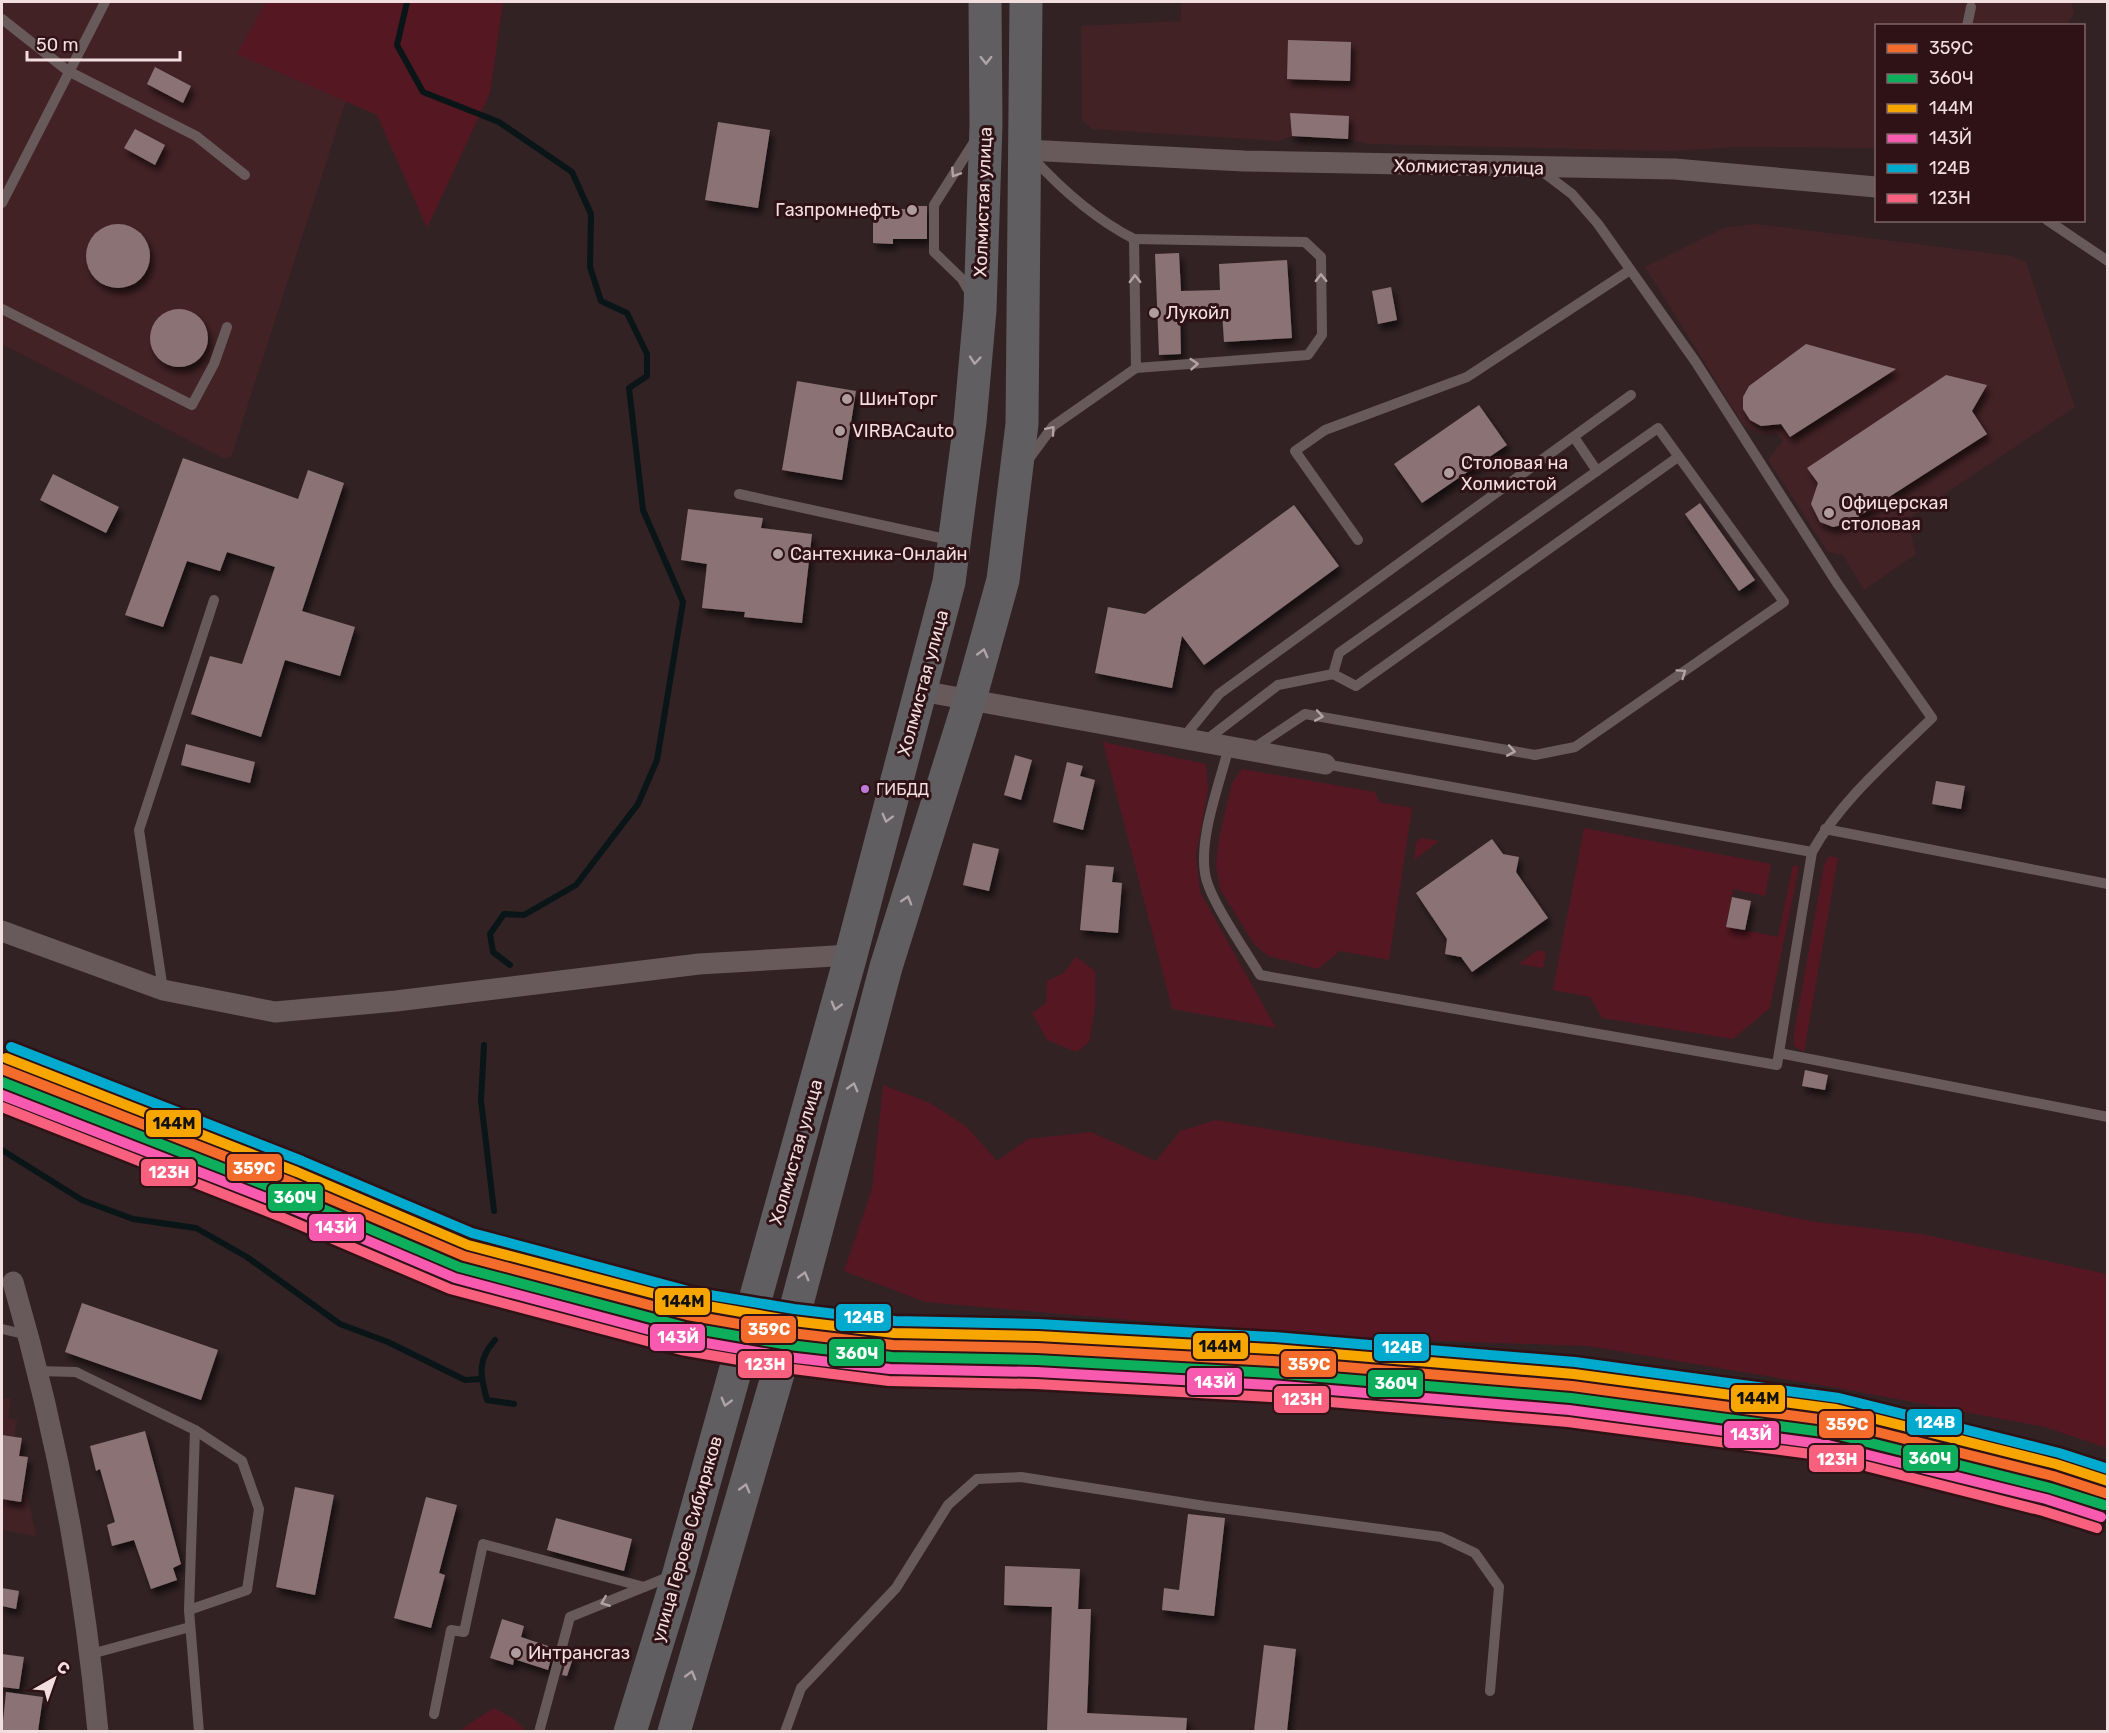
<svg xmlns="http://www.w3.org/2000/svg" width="2109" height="1733" viewBox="0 0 2109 1733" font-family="Rubik,sans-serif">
  <defs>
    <filter id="shadow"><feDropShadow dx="3.5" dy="6" stdDeviation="3" flood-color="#0009"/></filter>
  </defs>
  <rect width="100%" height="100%" fill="#322224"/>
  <!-- built -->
  <g fill="#432225">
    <polygon points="2,2 378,2 231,457 223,458 2,344"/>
    <polygon points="1181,2 2071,2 2074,12 2068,25 1876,26 1876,148 1736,147 1670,151 1369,144 1348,139 1292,136 1278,141 1092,129 1082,120 1081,26 1181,21"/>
    <polygon points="1755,224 2012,256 2026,262 2075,407 1907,519 1916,554 1864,590 1843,555 1828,552 1768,460 1783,441 1776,433 1760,434 1744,426 1645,267 1724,228"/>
    <polygon points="2,1375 3,1398 11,1399 8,1418 17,1420 14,1437 22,1438 20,1456 28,1457 24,1478 36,1536 2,1530"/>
  </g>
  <!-- green -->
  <g fill="#551822">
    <polygon points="266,2 503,2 490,93 427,228 377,115 237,54"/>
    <polygon points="1103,742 1206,764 1208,790 1196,855 1200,892 1276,1028 1172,1009"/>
    <polygon points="1242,769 1375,792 1379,802 1412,808 1389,960 1340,951 1318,969 1268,956 1254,944 1220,889 1216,865 1219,838 1232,783"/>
    <polygon points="1584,828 1771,864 1765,896 1733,889 1726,926 1778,937 1793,865 1799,867 1770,1008 1733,1039 1602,1018 1590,997 1553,990"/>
    <polygon points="1421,838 1439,841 1414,860 1416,843"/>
    <polygon points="1829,856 1838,858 1804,1052 1794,1046 1794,1034 1824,865"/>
    <polygon points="1538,950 1546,952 1543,968 1519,964"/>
    <polygon points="1076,957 1095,971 1095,1008 1089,1042 1077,1052 1047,1040 1032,1013 1046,1003 1047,981 1064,973"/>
    <polygon points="883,1085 930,1103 966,1126 997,1161 1028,1139 1091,1132 1156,1161 1180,1131 1216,1120 1474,1164 1690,1196 1816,1222 1921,1234 2107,1274 2107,1448 2045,1427 1838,1388 1588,1346 1324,1337 925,1302 844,1271 872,1189"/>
    <polygon points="494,1708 514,1719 526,1731 462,1731 463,1728"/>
  </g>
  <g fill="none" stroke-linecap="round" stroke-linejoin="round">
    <!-- stream -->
    <g stroke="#091517" stroke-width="6">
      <polyline points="407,2 397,45 423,92 499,122 572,172 591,214 590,267 601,301 627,313 647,354 647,376 629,388 643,510 683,602 657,760 638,804 576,885 524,915 504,914 490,934 493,952 510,965"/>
      <polyline points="484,1045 481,1100 494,1211"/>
      <polyline points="2,1150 82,1200 133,1219 196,1228 247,1257 340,1324 388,1342 465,1380 481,1379"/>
      <path d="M495,1340C477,1360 480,1375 487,1400L514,1404"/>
    </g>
  </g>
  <!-- building -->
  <g fill="#8b7274" filter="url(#shadow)">
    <polygon points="1288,40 1351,42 1350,81 1287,79"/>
    <polygon points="155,67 191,86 183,103 147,84"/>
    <polygon points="1290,113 1349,116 1348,139 1292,136"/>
    <polygon points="718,122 770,130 758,208 705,200"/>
    <polygon points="135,129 165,145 155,165 124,148"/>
    <polygon points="913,206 927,206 927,239 893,239 893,244 873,243 873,209 914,209"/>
    <circle cx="118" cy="256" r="32"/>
    <polygon points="1179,253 1181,291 1220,290 1219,264 1287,260 1292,338 1224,342 1222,312 1180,313 1181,354 1159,355 1155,254"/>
    <polygon points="1391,287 1397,320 1378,324 1372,291"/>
    <circle cx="179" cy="338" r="29"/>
    <polygon points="1806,344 1896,369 1790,437 1781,424 1761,426 1750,420 1743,409 1743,397 1749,386"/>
    <polygon points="1946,375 1987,385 1972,411 1987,434 1847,524 1833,527 1820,522 1811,504 1818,483 1807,468"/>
    <polygon points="797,381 856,391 842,480 782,470"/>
    <polygon points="1479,405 1507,445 1422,503 1394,464"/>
    <polygon points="183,458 298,499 308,470 344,483 302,611 355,627 340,676 285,660 261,737 191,714 210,656 242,664 275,567 227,552 220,571 187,561 163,627 125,615"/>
    <polygon points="53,474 119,507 106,533 40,500"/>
    <polygon points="1700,503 1755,580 1739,591 1685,514"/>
    <polygon points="1294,505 1339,566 1204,665 1182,636 1172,688 1095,673 1108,607 1145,614"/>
    <polygon points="688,509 763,518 761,528 812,534 802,623 744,617 745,612 702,608 707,564 681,560"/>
    <polygon points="186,744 255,762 250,783 181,765"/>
    <polygon points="1015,755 1032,760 1021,800 1004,795"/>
    <polygon points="1067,762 1083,766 1080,776 1095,780 1083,830 1053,822"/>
    <polygon points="1936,781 1965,786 1961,809 1932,804"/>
    <polygon points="1492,839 1503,854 1519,857 1516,872 1548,918 1472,972 1461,957 1445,954 1447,939 1416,893"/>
    <polygon points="973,843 999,849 989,891 963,885"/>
    <polygon points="1086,865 1114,867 1112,882 1122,883 1118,933 1080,930"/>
    <polygon points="1732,897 1751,901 1745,930 1726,927"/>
    <polygon points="1805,1070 1828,1075 1825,1090 1802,1086"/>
    <polygon points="82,1303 218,1350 201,1400 65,1352"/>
    <polygon points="145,1431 181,1564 173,1568 177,1580 151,1589 134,1540 112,1546 107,1525 115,1522 100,1469 96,1471 90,1446"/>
    <polygon points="2,1435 22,1438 19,1456 28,1457 21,1502 2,1499"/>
    <polygon points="295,1487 334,1495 315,1595 276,1587"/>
    <polygon points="426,1497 457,1505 439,1573 445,1575 431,1628 394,1618"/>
    <polygon points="1188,1514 1225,1518 1214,1616 1162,1610 1164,1588 1179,1590"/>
    <polygon points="556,1518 632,1539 624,1571 547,1550"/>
    <polygon points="1005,1566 1080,1569 1078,1609 1091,1609 1087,1713 1187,1718 1186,1731 1047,1731 1052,1607 1004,1605"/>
    <polygon points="2,1588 19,1591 16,1609 2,1606"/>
    <polygon points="502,1619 524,1626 521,1637 554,1648 548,1670 514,1659 513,1665 490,1658"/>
    <polygon points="1264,1645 1296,1649 1287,1731 1254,1731"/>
    <polygon points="568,1653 574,1655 567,1676 562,1675"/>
    <polygon points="2,1654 24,1657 19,1689 2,1687"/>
    <polygon points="6,1692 43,1697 38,1731 2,1731"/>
  </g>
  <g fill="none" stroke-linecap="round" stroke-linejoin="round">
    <!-- lane -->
    <g stroke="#685a5b" stroke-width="10">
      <polyline points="2,19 68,71 196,136 245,175"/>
      <polyline points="1967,26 1971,7"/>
      <polyline points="2,203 105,2"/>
      <polyline points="2047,220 2108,261"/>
      <polyline points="1134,239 1305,242 1321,257 1322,335 1308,355 1136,368"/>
      <polyline points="971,295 962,279 934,252 934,205 976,139"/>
      <polyline points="2,309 192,405 214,364 227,327"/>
      <polyline points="1574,437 1597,471"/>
      <path d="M1028,460L1053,426L1136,368L1134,239C1095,219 1062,190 1032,157"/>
      <polyline points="739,494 950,540"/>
      <polyline points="1358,540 1295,451 1325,430 1467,377 1630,270"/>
      <polyline points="1333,674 1356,686 1678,457"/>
      <polyline points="1184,737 1219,694 1631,395"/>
      <polyline points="1205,741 1278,685 1333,674 1339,653 1658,428 1784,602 1575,747 1535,755 1305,714 1251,750"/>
      <path d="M1229,746C1220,783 1199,836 1205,873C1208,898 1246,951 1260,975L1777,1065L1812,852C1841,800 1890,759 1932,718L1837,583L1695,361L1598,224L1572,194L1539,169"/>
      <polyline points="1325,764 1812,852"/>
      <polyline points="1825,829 2108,884"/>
      <polyline points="163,990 139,830 214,600"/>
      <polyline points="1779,1053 2108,1117"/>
      <polyline points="2,1329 28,1335"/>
      <polyline points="37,1371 76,1372 195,1430 189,1610 199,1732"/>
      <polyline points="189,1610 247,1590 259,1509 242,1461 195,1430"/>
      <polyline points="91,1654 190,1627"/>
      <polyline points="434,1714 451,1630 464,1632 483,1544 644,1587"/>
      <polyline points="539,1732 570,1617 671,1576"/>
      <polyline points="785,1732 801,1688 896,1588 948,1505 977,1479 1021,1477 1205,1506 1441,1537 1475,1553 1499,1587 1490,1691"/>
    </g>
    <!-- street -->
    <g stroke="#685a5b" stroke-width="21">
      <polyline points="1026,150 1244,161 1675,169 1876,187"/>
      <polyline points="921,691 1325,764"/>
      <polyline points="2,931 163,990 275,1012 396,1001 699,964 851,955"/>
      <path d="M13,1282C56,1429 84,1579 98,1732"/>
    </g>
    <!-- highway -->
    <g stroke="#605e60" stroke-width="33">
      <polyline points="630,1732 679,1573 851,955 949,582 970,422 980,310 986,124 985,2"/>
      <polyline points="674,1732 784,1353 886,967 970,699 1003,580 1022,424 1026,2"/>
    </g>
    <defs>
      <polyline id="rail-1" points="2,1069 293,1183 464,1256 687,1315 791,1333 893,1345 1037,1348 1273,1361 1572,1386 1833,1421 2053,1476 2108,1494"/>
      <polyline id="rail-2" points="2,1082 288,1194 459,1267 685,1327 789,1345 892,1357 1037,1360 1272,1373 1571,1398 1831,1433 2050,1488 2104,1505"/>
      <polyline id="rail-3" points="6,1058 297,1172 468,1245 690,1303 793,1321 894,1333 1038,1336 1274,1349 1574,1374 1836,1409 2056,1464 2108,1481"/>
      <polyline id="rail-4" points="2,1095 284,1205 455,1278 683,1339 787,1357 890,1369 1036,1372 1271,1385 1569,1410 1828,1445 2046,1499 2101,1517"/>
      <polyline id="rail-5" points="11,1047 302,1161 472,1233 692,1292 794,1309 895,1321 1038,1324 1274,1337 1575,1362 1839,1398 2059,1453 2108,1469"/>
      <polyline id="rail-6" points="2,1107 279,1216 450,1289 681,1350 785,1368 889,1381 1036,1384 1271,1397 1568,1422 1826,1456 2043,1511 2097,1528"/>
    </defs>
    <!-- rail-1 casing -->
    <use href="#rail-1" stroke="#2e1215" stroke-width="15"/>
    <!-- rail-2 casing -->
    <use href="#rail-2" stroke="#2e1215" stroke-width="15"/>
    <!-- rail-3 casing -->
    <use href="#rail-3" stroke="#2e1215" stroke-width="15"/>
    <!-- rail-4 casing -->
    <use href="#rail-4" stroke="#2e1215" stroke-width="15"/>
    <!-- rail-5 casing -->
    <use href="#rail-5" stroke="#2e1215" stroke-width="15"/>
    <!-- rail-6 casing -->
    <use href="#rail-6" stroke="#2e1215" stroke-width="15"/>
    <!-- rail-1 -->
    <use href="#rail-1" stroke="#f36c2b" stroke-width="10"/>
    <!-- rail-2 -->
    <use href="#rail-2" stroke="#0daf5c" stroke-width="10"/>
    <!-- rail-3 -->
    <use href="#rail-3" stroke="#f7a600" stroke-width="10"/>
    <!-- rail-4 -->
    <use href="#rail-4" stroke="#f75aaf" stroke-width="10"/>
    <!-- rail-5 -->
    <use href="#rail-5" stroke="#00a9ce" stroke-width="10"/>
    <!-- rail-6 -->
    <use href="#rail-6" stroke="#f8607d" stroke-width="10"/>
  </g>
  <!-- one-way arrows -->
  <defs><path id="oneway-chevron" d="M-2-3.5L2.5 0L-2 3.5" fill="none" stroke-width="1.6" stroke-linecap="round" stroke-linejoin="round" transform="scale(1.5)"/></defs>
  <g stroke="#b1a4a6">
    <use href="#oneway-chevron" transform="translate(986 60) rotate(90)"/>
    <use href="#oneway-chevron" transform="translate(975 360) rotate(95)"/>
    <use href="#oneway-chevron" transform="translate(983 653) rotate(-75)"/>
    <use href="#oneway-chevron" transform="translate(887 818) rotate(105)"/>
    <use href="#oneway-chevron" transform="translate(907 900) rotate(-73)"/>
    <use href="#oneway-chevron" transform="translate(836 1006) rotate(106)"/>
    <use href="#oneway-chevron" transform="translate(853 1087) rotate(-75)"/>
    <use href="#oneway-chevron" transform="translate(804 1276) rotate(-75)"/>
    <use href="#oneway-chevron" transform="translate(726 1402) rotate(105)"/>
    <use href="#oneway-chevron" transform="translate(745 1488) rotate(-74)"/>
    <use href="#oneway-chevron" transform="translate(691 1675) rotate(-74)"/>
  </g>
  <g stroke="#b4a3a4">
    <use href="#oneway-chevron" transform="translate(955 173) rotate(123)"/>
    <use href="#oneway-chevron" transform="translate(1321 278) rotate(-91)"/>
    <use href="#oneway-chevron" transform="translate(1135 279) rotate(-91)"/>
    <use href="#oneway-chevron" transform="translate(1194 364) rotate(-4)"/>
    <use href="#oneway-chevron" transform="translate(1051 430) rotate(-49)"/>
    <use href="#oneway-chevron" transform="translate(1682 673) rotate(-35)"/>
    <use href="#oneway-chevron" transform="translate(1319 716) rotate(10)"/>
    <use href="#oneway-chevron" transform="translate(1511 751) rotate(10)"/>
    <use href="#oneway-chevron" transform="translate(605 1602) rotate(158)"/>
  </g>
  <!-- markers -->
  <g fill="#af9c9e" stroke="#2e1215" stroke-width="2">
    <circle cx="912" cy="210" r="6"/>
    <circle cx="1154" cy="313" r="6"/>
    <circle cx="847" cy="399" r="6"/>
    <circle cx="840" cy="431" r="6"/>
    <circle cx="1449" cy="473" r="6"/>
    <circle cx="1829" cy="513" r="6"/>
    <circle cx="778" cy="554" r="6"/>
    <circle cx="516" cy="1653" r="6"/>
  </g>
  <circle fill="#bd7bd9" stroke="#2e1215" stroke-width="2" cx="865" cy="789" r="5"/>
  <g text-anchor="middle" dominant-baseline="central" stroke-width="6" stroke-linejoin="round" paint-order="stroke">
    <!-- bus labels -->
    <g font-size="16" fill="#f3dedf" stroke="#2e1215" text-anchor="start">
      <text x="876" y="789">ГИБДД</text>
    </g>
    <!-- street labels -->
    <g font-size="18" fill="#f3dedf" stroke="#2e1215">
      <text transform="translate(1469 167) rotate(1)">Холмистая улица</text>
      <text transform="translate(983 202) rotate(-88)">Холмистая улица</text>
      <text transform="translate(923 683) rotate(-75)">Холмистая улица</text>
      <text transform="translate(796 1152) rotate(-74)">Холмистая улица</text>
      <text transform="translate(687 1539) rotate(-74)">улица Героев Сибиряков</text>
    </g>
    <!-- poi labels -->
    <g font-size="18" fill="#f3dedf" stroke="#2e1215" text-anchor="start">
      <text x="900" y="210" text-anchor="end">Газпромнефть</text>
      <text x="1166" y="313">Лукойл</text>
      <text x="859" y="399">ШинТорг</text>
      <text x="852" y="431">VIRBACauto</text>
      <text x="1461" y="463">Столовая на<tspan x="1461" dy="21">Холмистой</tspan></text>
      <text x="1841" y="503">Офицерская<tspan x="1841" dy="21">столовая</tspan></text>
      <text x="790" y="554">Сантехника-Онлайн</text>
      <text x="528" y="1653">Интрансгаз</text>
    </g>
  </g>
  <g stroke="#2e1215" stroke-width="2">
    <rect x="145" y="1109" width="57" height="29" rx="6" fill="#f7a600"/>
    <rect x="226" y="1153" width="57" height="29" rx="6" fill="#f36c2b"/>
    <rect x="140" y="1158" width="57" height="29" rx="6" fill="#f8607d"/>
    <rect x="267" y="1183" width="57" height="29" rx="6" fill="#0daf5c"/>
    <rect x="308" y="1213" width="57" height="29" rx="6" fill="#f75aaf"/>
    <rect x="654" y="1287" width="57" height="29" rx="6" fill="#f7a600"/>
    <rect x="835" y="1303" width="57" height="29" rx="6" fill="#00a9ce"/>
    <rect x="740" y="1315" width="57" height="29" rx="6" fill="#f36c2b"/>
    <rect x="649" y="1323" width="57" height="29" rx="6" fill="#f75aaf"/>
    <rect x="1192" y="1332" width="57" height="28" rx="6" fill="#f7a600"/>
    <rect x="1373" y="1333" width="57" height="29" rx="6" fill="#00a9ce"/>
    <rect x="828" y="1338" width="57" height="29" rx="6" fill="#0daf5c"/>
    <rect x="1280" y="1350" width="57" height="28" rx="6" fill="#f36c2b"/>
    <rect x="737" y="1350" width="56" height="29" rx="6" fill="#f8607d"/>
    <rect x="1186" y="1367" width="57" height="29" rx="6" fill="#f75aaf"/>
    <rect x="1367" y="1369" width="57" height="29" rx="6" fill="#0daf5c"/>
    <rect x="1730" y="1384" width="56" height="29" rx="6" fill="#f7a600"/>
    <rect x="1273" y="1385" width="57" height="29" rx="6" fill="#f8607d"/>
    <rect x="1906" y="1408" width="57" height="28" rx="6" fill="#00a9ce"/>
    <rect x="1818" y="1410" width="57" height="29" rx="6" fill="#f36c2b"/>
    <rect x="1723" y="1420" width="57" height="29" rx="6" fill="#f75aaf"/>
    <rect x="1902" y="1444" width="57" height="28" rx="6" fill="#0daf5c"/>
    <rect x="1808" y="1444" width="57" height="29" rx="6" fill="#f8607d"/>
  </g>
  <g font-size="16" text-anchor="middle" font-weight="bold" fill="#fff">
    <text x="254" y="1174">359С</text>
    <text x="169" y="1178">123Н</text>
    <text x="295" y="1203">360Ч</text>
    <text x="336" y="1233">143Й</text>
    <text x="864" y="1323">124В</text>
    <text x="769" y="1335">359С</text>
    <text x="678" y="1343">143Й</text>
    <text x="1402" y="1353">124В</text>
    <text x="857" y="1359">360Ч</text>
    <text x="1309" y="1370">359С</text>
    <text x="765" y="1370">123Н</text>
    <text x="1215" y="1388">143Й</text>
    <text x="1396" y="1389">360Ч</text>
    <text x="1302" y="1405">123Н</text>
    <text x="1935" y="1428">124В</text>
    <text x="1847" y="1430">359С</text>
    <text x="1751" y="1440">143Й</text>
    <text x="1930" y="1464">360Ч</text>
    <text x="1837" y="1465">123Н</text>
  </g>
  <g font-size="16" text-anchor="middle" font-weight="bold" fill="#111">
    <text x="174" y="1129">144М</text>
    <text x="683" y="1307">144М</text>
    <text x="1220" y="1352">144М</text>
    <text x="1758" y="1404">144М</text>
  </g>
  <!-- border -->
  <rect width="2109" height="1733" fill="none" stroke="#f3dedf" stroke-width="6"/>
  <!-- legend -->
  <rect x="1875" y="24" width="210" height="198" fill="#2e1215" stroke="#7d6466" stroke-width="1.5"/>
  <rect x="1887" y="44" width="30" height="9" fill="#f36c2b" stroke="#7d6466" stroke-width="1.5"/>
  <text x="1929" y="54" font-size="18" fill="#f3dedf">359С</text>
  <rect x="1887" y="74" width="30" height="9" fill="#0daf5c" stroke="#7d6466" stroke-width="1.5"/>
  <text x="1929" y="84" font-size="18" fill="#f3dedf">360Ч</text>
  <rect x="1887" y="104" width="30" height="9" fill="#f7a600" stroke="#7d6466" stroke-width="1.5"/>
  <text x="1929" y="114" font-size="18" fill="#f3dedf">144М</text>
  <rect x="1887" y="134" width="30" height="9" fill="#f75aaf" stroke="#7d6466" stroke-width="1.5"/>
  <text x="1929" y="144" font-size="18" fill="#f3dedf">143Й</text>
  <rect x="1887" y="164" width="30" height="9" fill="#00a9ce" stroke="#7d6466" stroke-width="1.5"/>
  <text x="1929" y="174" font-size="18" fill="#f3dedf">124В</text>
  <rect x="1887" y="194" width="30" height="9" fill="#f8607d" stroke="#7d6466" stroke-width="1.5"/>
  <text x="1929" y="204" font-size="18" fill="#f3dedf">123Н</text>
  <!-- north arrow -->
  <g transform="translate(54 1679) rotate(40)" stroke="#2e1215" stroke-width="4.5" paint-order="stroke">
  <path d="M0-4.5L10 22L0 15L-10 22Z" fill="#f3dedf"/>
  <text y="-9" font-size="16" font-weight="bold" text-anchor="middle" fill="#f3dedf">С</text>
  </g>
  <!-- scale -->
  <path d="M27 51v9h153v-9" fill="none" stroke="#f3dedf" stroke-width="3"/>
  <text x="36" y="51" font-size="18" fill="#f3dedf" stroke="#2e1215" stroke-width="4.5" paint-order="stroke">50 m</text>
</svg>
